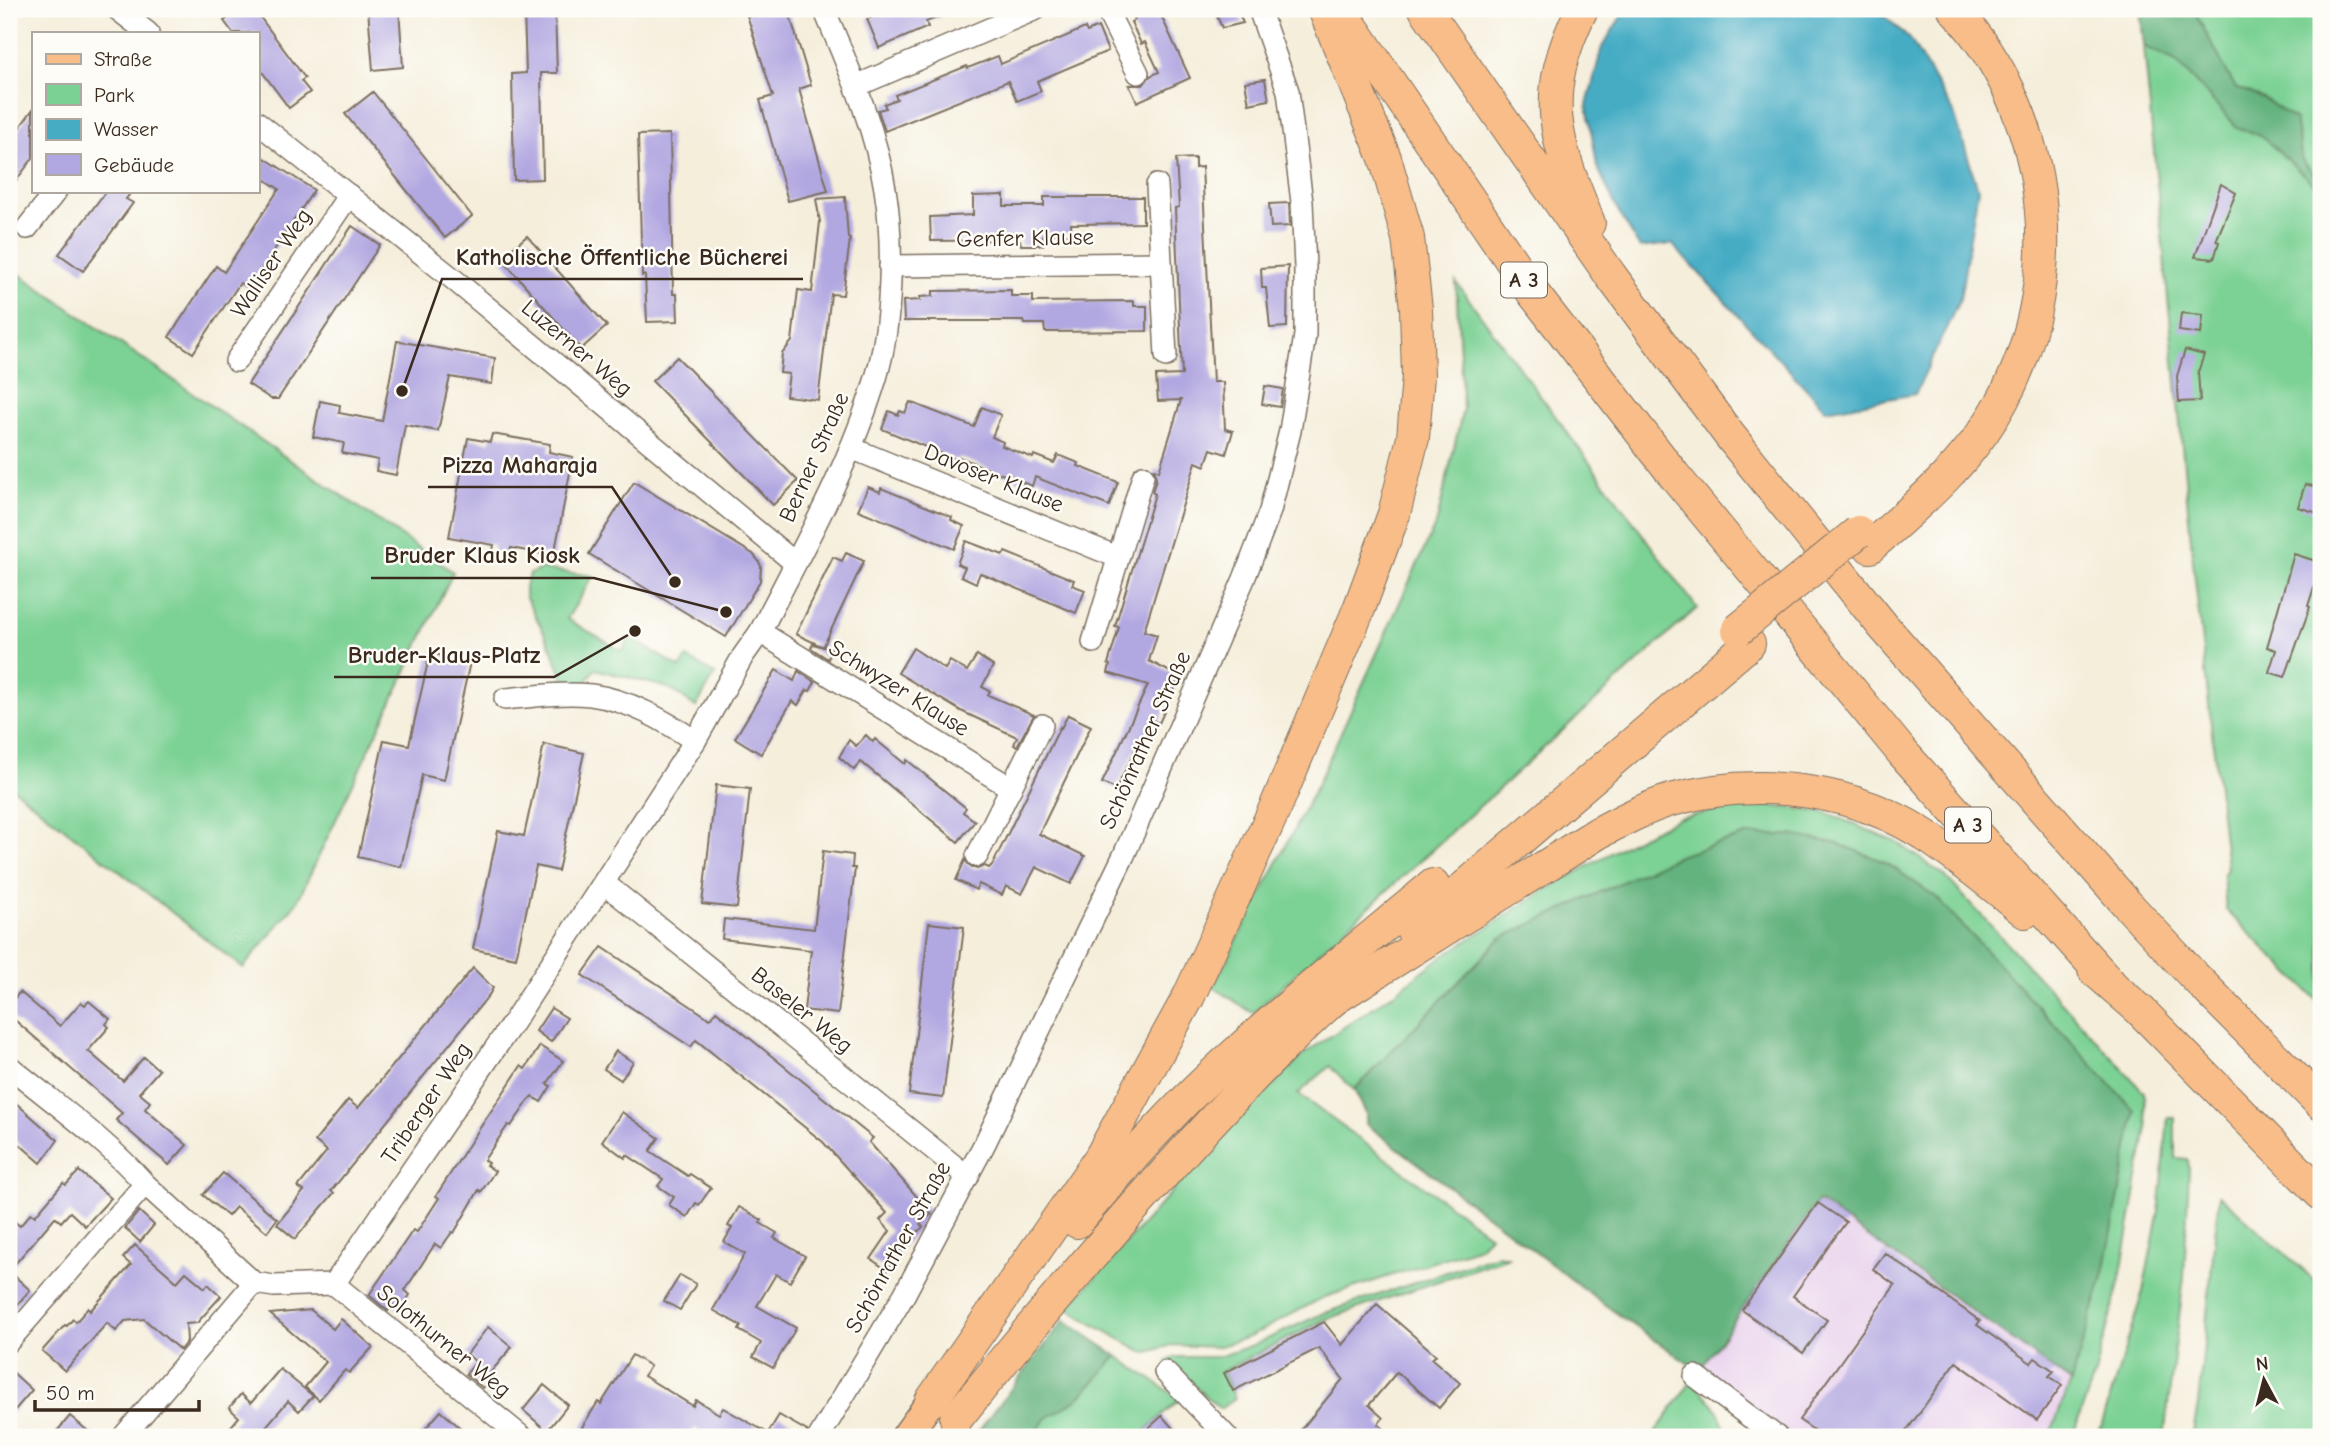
<svg xmlns="http://www.w3.org/2000/svg" width="2330" height="1446" viewBox="0 0 2330 1446" font-family="'Comic Neue',sans-serif">
  <rect width="100%" height="100%" fill="#fdfcf7"/>
  <filter id="ink" filterUnits="userSpaceOnUse"><feTurbulence type="fractalNoise" baseFrequency=".0143" numOctaves="2"/><feDisplacementMap in="SourceGraphic" scale="14" xChannelSelector="R" yChannelSelector="G"/><feConvolveMatrix kernelMatrix="1 2 1 2 8 2 1 2 1" color-interpolation-filters="sRGB"/></filter>
  <filter id="wash" filterUnits="userSpaceOnUse"><feTurbulence type="fractalNoise" baseFrequency=".00686" numOctaves="4" result="noise"/><feDisplacementMap in="SourceGraphic" scale="28" xChannelSelector="R" yChannelSelector="G"/><feGaussianBlur stdDeviation="1.57" result="paint"/><feColorMatrix in="noise" values="0 0 0 0 0 0 0 0 0 0 0 0 0 0 0 0 0 1.4 0 .05"/><feComposite in="paint" operator="in"/></filter>
  <g filter="url(#wash)">
    <rect width="100%" height="100%" fill="#f5eedb"/>
    <!-- built -->
    <polygon fill="#e9d2ed" points="1818,1200 2071,1382 2049,1437 1794,1437 1699,1371"/>
    <!-- green -->
    <g fill="#7bd194" stroke="#5b7e59" stroke-width="2">
      <polygon points="2193,9 2321,9 2321,182 2302,160 2295,120 2263,98 2235,87"/>
      <polygon points="2144,46 2176,61 2237,127 2263,137 2321,191 2321,1004 2226,910 2223,875 2227,869 2193,561"/>
      <polygon points="9,267 453,572 297,902 243,968 9,785"/>
      <polygon points="1456,282 1697,608 1253,1013 1213,987 1317,785 1437,521 1463,409"/>
      <polygon points="541,569 593,576 567,619 622,651 631,638 680,668 687,658 715,674 696,707 669,688 595,669 583,687 564,681 548,640 525,596 525,586 530,574"/>
      <path d="M1751,804L1825,812L1898,843L1945,876L2144,1092L2147,1128L2119,1284L2095,1374L2072,1437H2049L2071,1382L2135,1111L1936,897L1501,938L1354,1090L1330,1066L1298,1094L1490,1235L1480,1247L1322,1298L1249,1337L1217,1347L1172,1345L1145,1353C1119,1337 1092,1326 1068,1308L1210,1149L1304,1054L1396,992L1437,960L1544,891L1634,840L1679,818Z"/>
      <polygon points="2168,1117 2175,1117 2175,1158 2188,1159 2189,1170 2184,1277 2164,1437 2098,1437 2143,1291 2160,1205"/>
      <polygon points="2219,1195 2321,1286 2321,1437 2192,1437 2198,1405"/>
      <polygon points="1497,1255 1509,1257 1324,1320 1223,1371 1235,1398 1220,1409 1167,1362 1174,1357 1218,1357 1256,1344 1322,1314"/>
      <polygon points="1117,1356 1180,1399 1139,1437 1033,1437 1045,1419 1078,1399"/>
      <path d="M1691,1382C1713,1401 1720,1409 1727,1437H1661L1655,1433Z"/>
    </g>
    <!-- forest -->
    <g fill="#64b37e" stroke="#506e4e" stroke-width="2">
      <polygon points="2140,9 2193,9 2235,87 2263,98 2295,120 2302,160 2321,182 2321,191 2263,137 2237,127 2176,61 2144,46"/>
      <polygon points="1746,835 1790,835 1836,843 1885,862 1936,897 2135,1111 2104,1273 2071,1382 1818,1201 1699,1371 1612,1310 1366,1124 1366,1113 1354,1090 1501,938 1678,856"/>
      <polygon points="1064,1320 1117,1356 1078,1399 1045,1419 1033,1437 974,1437"/>
    </g>
    <!-- water -->
    <polygon fill="#45acc4" stroke="#406b71" stroke-width="2" points="1626,9 1877,9 1910,39 1954,113 1978,189 1960,299 1915,394 1826,410 1672,244 1640,248 1616,207 1597,166 1587,105 1602,47"/>
    <g id="blocks">
      <!-- building -->
      <g fill="#b2a8e1">
        <polygon points="241,9 254,9 305,78 301,81 310,92 289,108 257,65 257,33 233,33 224,21"/>
        <polygon points="368,9 399,9 403,67 373,70"/>
        <polygon points="555,9 557,73 541,73 543,179 514,180 512,74 526,73 524,10"/>
        <polygon points="745,9 788,9 811,85 799,89 828,191 788,201 760,100 773,96"/>
        <polygon points="874,9 958,9 926,22 928,27 879,48 867,19 877,15"/>
        <polygon points="1130,9 1158,9 1190,78 1137,102 1129,85 1143,85 1150,76 1159,72 1145,42 1141,44 1131,22 1135,20"/>
        <polygon points="1214,9 1237,9 1243,23 1222,28"/>
        <polygon points="1098,27 1108,51 1037,81 1041,91 1017,101 1008,81 885,131 878,110 886,108 884,104 897,99 895,95 967,66 968,68 998,56 1001,64 1085,28 1087,32"/>
        <polygon points="1265,79 1269,100 1249,104 1245,82"/>
        <polygon points="373,92 472,216 445,238 345,114"/>
        <polygon points="33,109 33,158 9,190 9,142"/>
        <polygon points="670,134 673,294 677,294 678,321 647,322 645,275 642,276 638,135"/>
        <polygon points="257,153 314,190 249,288 240,283 193,353 169,337 216,266 224,272 279,189 257,174"/>
        <polygon points="1195,158 1195,168 1202,167 1213,382 1223,382 1225,429 1233,431 1226,454 1211,449 1205,466 1196,462 1144,631 1157,635 1149,661 1180,677 1159,723 1153,721 1145,739 1141,738 1116,789 1102,783 1148,685 1108,673 1110,665 1108,664 1119,627 1115,626 1155,494 1152,492 1156,479 1154,469 1159,471 1181,400 1158,401 1156,376 1182,375 1175,208 1179,207 1176,159"/>
        <polygon points="2221,184 2236,193 2216,241 2219,242 2214,259 2195,257"/>
        <polygon points="106,191 132,191 126,199 133,203 83,271 59,254"/>
        <polygon points="1004,195 1004,206 1044,206 1044,197 1143,197 1143,223 1071,224 1071,234 1043,234 1043,245 1021,245 1020,240 931,241 930,217 973,215 973,196"/>
        <polygon points="845,197 848,238 850,239 843,295 831,294 818,400 786,396 789,374 780,373 782,354 792,341 798,290 812,292 820,222 816,199"/>
        <polygon points="1289,203 1290,226 1271,227 1269,204"/>
        <polygon points="352,226 380,245 278,399 271,399 248,384"/>
        <polygon points="527,236 607,326 581,349 501,258"/>
        <polygon points="1288,266 1287,327 1270,328 1266,288 1262,288 1261,268"/>
        <polygon points="1011,290 1011,296 1033,296 1033,302 1134,301 1134,306 1147,306 1147,331 1045,332 1044,324 1025,324 1024,321 904,321 903,301 920,300 920,297 933,296 933,291"/>
        <polygon points="2181,313 2203,315 2201,334 2179,331"/>
        <polygon points="397,341 495,358 492,384 450,377 438,431 405,425 396,475 376,471 378,460 342,453 344,443 313,437 320,401 340,405 339,413 382,421"/>
        <polygon points="2185,350 2204,355 2198,372 2200,401 2179,402 2177,376"/>
        <polygon points="677,357 798,481 773,505 652,381"/>
        <polygon points="1265,386 1283,389 1280,407 1262,404"/>
        <polygon points="910,402 974,427 982,407 1001,415 992,437 1003,442 1002,446 1033,458 1034,455 1054,463 1058,455 1079,463 1078,466 1118,482 1109,506 1035,477 1032,486 959,457 957,460 882,429 889,411 898,415 900,411 905,413"/>
        <polygon points="492,434 550,444 549,452 573,457 554,556 511,548 509,561 500,562 491,559 494,545 449,537 468,438 490,442"/>
        <polygon points="634,482 753,554 758,560 761,566 760,581 726,637 589,554"/>
        <polygon points="2305,484 2321,488 2321,514 2298,507"/>
        <polygon points="868,487 880,492 881,488 952,517 951,520 964,526 954,549 858,510"/>
        <polygon points="966,541 1003,555 1005,552 1074,580 1072,585 1085,590 1076,613 980,573 976,583 961,576 965,567 957,564"/>
        <polygon points="846,553 864,561 823,647 796,634 833,557 842,561"/>
        <polygon points="2294,554 2319,562 2317,567 2320,568 2308,606 2310,607 2285,677 2269,672 2276,650 2267,647"/>
        <polygon points="813,644 832,649 828,659 811,648"/>
        <polygon points="913,648 945,669 950,661 967,671 977,655 993,666 982,687 990,691 988,695 1034,715 1017,746 1014,745 1017,737 961,711 898,673"/>
        <polygon points="430,653 470,662 444,780 422,775 401,867 358,857 384,740 409,745"/>
        <polygon points="776,670 794,681 798,671 815,682 810,691 807,690 798,705 792,701 761,754 735,738"/>
        <polygon points="1068,715 1091,726 1039,834 1085,856 1071,884 1036,867 1022,894 1006,886 1002,895 979,884 976,890 956,880 965,860 971,867 977,869 985,866 989,868 993,864 1060,727 1061,728"/>
        <polygon points="866,735 873,742 875,739 905,764 907,760 966,808 963,812 975,821 958,842 861,762 854,770 839,757 849,740 856,746"/>
        <polygon points="544,744 584,753 558,871 536,866 516,958 473,949 498,831 524,836"/>
        <polygon points="716,785 750,789 737,908 702,904"/>
        <polygon points="823,851 853,855 852,868 855,868 838,1014 804,1010 811,950 722,939 724,919 814,929"/>
        <polygon points="929,923 964,927 943,1098 909,1094"/>
        <polygon points="602,947 710,1019 716,1011 873,1138 869,1142 932,1214 920,1224 923,1227 903,1245 887,1270 871,1259 890,1231 880,1220 887,1213 823,1142 696,1040 691,1047 582,975"/>
        <polygon points="473,968 493,988 489,995 331,1191 334,1193 295,1239 277,1224 304,1191 298,1187 327,1151 315,1141 348,1100 358,1108"/>
        <polygon points="20,992 60,1026 81,1002 85,1005 89,1001 110,1019 106,1024 109,1027 88,1051 123,1081 144,1057 159,1070 139,1093 150,1102 145,1109 187,1145 169,1165 116,1120 122,1113 9,1015 9,1004"/>
        <polygon points="551,1008 567,1018 551,1042 536,1031"/>
        <polygon points="540,1046 563,1061 547,1084 551,1086 541,1102 532,1096 511,1126 508,1125 484,1160 488,1163 486,1165 495,1171 481,1192 479,1190 454,1233 452,1232 441,1248 435,1244 405,1290 410,1295 400,1310 391,1304 388,1311 369,1295 413,1230 417,1232 439,1198 436,1196 468,1146 521,1066 525,1069"/>
        <polygon points="616,1051 633,1062 621,1080 604,1069"/>
        <polygon points="9,1097 58,1140 41,1163 9,1135"/>
        <polygon points="622,1112 659,1138 650,1151 688,1176 690,1174 711,1188 699,1205 696,1203 687,1217 669,1205 674,1197 658,1186 663,1179 627,1155 625,1158 602,1141"/>
        <polygon points="79,1171 111,1198 85,1226 70,1212 61,1222 55,1217 9,1271 9,1217 20,1226 31,1213 35,1216 63,1183 66,1185"/>
        <polygon points="223,1173 277,1219 267,1232 236,1207 228,1216 203,1195"/>
        <polygon points="1818,1203 1846,1222 1793,1296 1827,1320 1803,1353 1742,1310"/>
        <polygon points="739,1207 762,1220 760,1223 777,1233 774,1238 805,1256 790,1282 776,1274 757,1306 796,1328 773,1368 753,1357 761,1343 739,1330 741,1326 713,1310 745,1254 724,1242 732,1228 728,1226"/>
        <polygon points="139,1211 154,1225 140,1242 125,1228"/>
        <polygon points="135,1245 177,1282 186,1272 205,1288 208,1284 221,1296 197,1323 186,1324 187,1341 180,1350 144,1319 125,1321 116,1331 107,1323 65,1371 42,1351 65,1325 67,1326 73,1319 76,1322 88,1308 90,1311 131,1265 123,1258"/>
        <polygon points="1885,1253 1980,1321 1977,1325 2031,1363 2035,1358 2054,1371 2049,1376 2062,1385 2037,1420 1956,1362 1902,1437 1824,1437 1799,1420 1895,1285 1873,1269"/>
        <polygon points="9,1271 30,1290 9,1314"/>
        <polygon points="680,1275 696,1284 680,1310 664,1301"/>
        <polygon points="1377,1304 1436,1355 1432,1359 1460,1383 1439,1408 1397,1372 1369,1405 1383,1418 1378,1424 1394,1437 1295,1437 1343,1379 1319,1348 1233,1391 1224,1373 1324,1322 1342,1345"/>
        <polygon points="311,1310 333,1329 341,1319 373,1347 349,1373 345,1370 319,1400 305,1387 326,1362 270,1314"/>
        <polygon points="488,1327 512,1347 490,1373 494,1377 483,1388 466,1374 476,1362 467,1354"/>
        <polygon points="632,1355 650,1366 644,1376 693,1406 696,1400 719,1414 723,1408 768,1433 779,1415 807,1431 806,1437 712,1437 695,1428 689,1437 597,1437 582,1427 598,1402 601,1404"/>
        <polygon points="9,1369 32,1390 9,1417"/>
        <polygon points="280,1369 313,1396 299,1411 288,1401 257,1437 237,1437 228,1430 239,1417 229,1408 241,1394 251,1403"/>
        <polygon points="544,1385 568,1405 547,1431 523,1410"/>
        <polygon points="441,1411 471,1437 418,1437"/>
        <polygon points="70,1416 95,1437 52,1437"/>
        <polygon points="1162,1416 1181,1437 1139,1437"/>
      </g>
    </g>
  </g>
  <g filter="url(#ink)">
    <use href="#blocks" fill-opacity="0" stroke="#7c6f60" stroke-width="2"/>
    <g fill="none" stroke-linecap="round" stroke-linejoin="round">
      <defs>
        <g id="minor">
          <polyline points="117,9 148,33"/>
          <polyline points="1106,9 1138,73"/>
          <polyline points="856,86 1036,9"/>
          <polyline points="257,122 452,278 795,563"/>
          <polyline points="1157,185 1166,356"/>
          <polyline points="27,228 56,191"/>
          <polyline points="890,266 1161,263"/>
          <polyline points="236,361 349,195"/>
          <polyline points="851,448 1117,557"/>
          <polyline points="760,632 1011,788"/>
          <polyline points="1093,642 1143,476"/>
          <path d="M505,699C534,696 563,692 591,695C629,700 664,720 695,741"/>
          <polyline points="977,856 1042,725"/>
          <polyline points="604,883 968,1177"/>
          <path d="M9,1066C55,1104 105,1139 145,1184L254,1283L274,1286L334,1284L514,1021L695,741L743,656L760,632C802,550 849,467 876,378C892,325 894,243 885,189C875,126 848,67 824,9"/>
          <polyline points="334,1284 522,1437"/>
          <polyline points="9,1341 145,1184"/>
          <polyline points="1165,1372 1227,1437"/>
          <polyline points="1695,1376 1777,1437"/>
          <polyline points="123,1437 254,1283"/>
          <polyline points="819,1437 904,1295 985,1143 1124,855 1244,579 1270,511 1290,431 1305,335 1305,267 1302,202 1288,91 1259,9"/>
        </g>
        <polyline id="major" points="905,1437 931,1401"/>
        <g id="highway">
          <polyline points="1340,9 1533,293 1674,475 1902,752 2110,983"/>
          <polyline points="1425,9 1611,276 1730,436 1883,626 2127,904 2191,973 2321,1104"/>
          <path d="M1582,9C1539,96 1554,138 1589,223"/>
          <path d="M1870,547C1915,507 1961,469 1993,417C2071,291 2055,118 1954,9"/>
          <polyline points="1413,931 1749,644"/>
          <polyline points="2094,970 2140,1010 2321,1194"/>
          <path d="M1334,999L1598,833C1621,821 1645,808 1671,800C1758,776 1857,788 1932,840C1964,862 1995,887 2025,912"/>
          <path d="M1077,1222C1120,1170 1165,1118 1214,1073C1285,1007 1359,947 1433,885"/>
          <polyline points="931,1401 1100,1158 1189,996 1276,806 1359,609 1394,514 1413,438 1418,376 1416,309 1408,238 1385,158 1324,9"/>
          <path d="M956,1419C1025,1333 1096,1249 1170,1167C1227,1104 1285,1041 1350,985"/>
        </g>
      </defs>
      <!-- minor casing -->
      <use href="#minor" stroke="#7c6f60" stroke-width="24"/>
      <!-- major casing -->
      <use href="#major" stroke="#7c6f60" stroke-width="31"/>
      <!-- highway casing -->
      <use href="#highway" stroke="#7c6f60" stroke-width="34"/>
      <!-- minor -->
      <use href="#minor" stroke="#fff" stroke-width="21"/>
      <!-- major -->
      <use href="#major" stroke="#f8bd89" stroke-width="28"/>
      <!-- highway -->
      <use href="#highway" stroke="#f8bd89" stroke-width="32"/>
      <defs>
        <polyline id="highway-bridge" points="1738,630 1858,532"/>
      </defs>
      <!-- highway-bridge casing -->
      <use href="#highway-bridge" stroke="#7c6f60" stroke-width="34" stroke-linecap="butt"/>
      <!-- highway-bridge -->
      <use href="#highway-bridge" stroke="#f8bd89" stroke-width="32"/>
    </g>
  </g>
  <g text-anchor="middle" dominant-baseline="central" stroke-width="5" stroke-linejoin="round" paint-order="stroke">
    <!-- shield labels -->
    <g fill="#fdfcf7" stroke="#75695f" stroke-width="2">
      <rect x="1501" y="262.5" width="46" height="35" rx="5"/>
      <rect x="1945" y="807.5" width="46" height="35" rx="5"/>
    </g>
    <g font-size="21" font-weight="bold" fill="#3b2a1e">
      <text x="1524" y="280">A 3</text>
      <text x="1968" y="825">A 3</text>
    </g>
    <!-- street labels -->
    <g font-size="23" fill="#3b2a1e" stroke="#fdfcf7">
      <text transform="translate(1025 238) rotate(-1)">Genfer Klause</text>
      <text transform="translate(271 263) rotate(-56)">Walliser Weg</text>
      <text transform="translate(577 348) rotate(40)">Luzerner Weg</text>
      <text transform="translate(814 457) rotate(-66)">Berner Straße</text>
      <text transform="translate(994 478) rotate(22)">Davoser Klause</text>
      <text transform="translate(899 688) rotate(32)">Schwyzer Klause</text>
      <text transform="translate(1145 740) rotate(-66)">Schönrather Straße</text>
      <text transform="translate(802 1010) rotate(39)">Baseler Weg</text>
      <text transform="translate(426 1103) rotate(-56)">Triberger Weg</text>
      <text transform="translate(898 1247) rotate(-61)">Schönrather Straße</text>
      <text transform="translate(444 1341) rotate(39)">Solothurner Weg</text>
    </g>
  </g>
  <!-- callouts -->
  <path fill="none" stroke="#3b2a1e" stroke-width="2.5" d="M402 391L442 279H803M675 582L612 487H428M726 612L594 578H371M635 631L554 677H334"/>
  <g fill="#3b2a1e" stroke="#fdfcf7" stroke-width="2.5">
    <circle cx="402" cy="391" r="7"/>
    <circle cx="675" cy="582" r="7"/>
    <circle cx="726" cy="612" r="7"/>
    <circle cx="635" cy="631" r="7"/>
  </g>
  <g font-size="24" text-anchor="middle" font-weight="bold" fill="#3b2a1e" stroke="#fdfcf7" stroke-width="5" stroke-linejoin="round" paint-order="stroke">
    <text x="622" y="265">Katholische Öffentliche Bücherei</text>
    <text x="520" y="473">Pizza Maharaja</text>
    <text x="482" y="563">Bruder Klaus Kiosk</text>
    <text x="444" y="663">Bruder-Klaus-Platz</text>
  </g>
  <!-- margin -->
  <rect width="2330" height="1446" fill="none" stroke="#fdfcf7" stroke-width="35"/>
  <!-- legend -->
  <rect x="32" y="32" width="228" height="161" fill="#fdfcf7" stroke="#afa8a0" stroke-width="2"/>
  <rect x="46" y="54" width="35" height="10" fill="#f8bd89" stroke="#afa8a0" stroke-width="2"/>
  <text x="94" y="66" font-size="21" fill="#3b2a1e">Straße</text>
  <rect x="46" y="84" width="35" height="21" fill="#7bd194" stroke="#afa8a0" stroke-width="2"/>
  <text x="94" y="102" font-size="21" fill="#3b2a1e">Park</text>
  <rect x="46" y="119" width="35" height="21" fill="#45acc4" stroke="#afa8a0" stroke-width="2"/>
  <text x="94" y="136" font-size="21" fill="#3b2a1e">Wasser</text>
  <rect x="46" y="154" width="35" height="21" fill="#b2a8e1" stroke="#afa8a0" stroke-width="2"/>
  <text x="94" y="172" font-size="21" fill="#3b2a1e">Gebäude</text>
  <!-- north arrow -->
  <g transform="translate(2264 1380) rotate(353)" stroke="#fdfcf7" stroke-width="5" paint-order="stroke">
  <path d="M0-5L12 26L0 18L-12 26Z" fill="#3b2a1e"/>
  <text y="-10" font-size="19" font-weight="bold" text-anchor="middle" fill="#3b2a1e">N</text>
  </g>
  <!-- scale -->
  <path d="M35 1400v10h164v-10" fill="none" stroke="#3b2a1e" stroke-width="3.5"/>
  <text x="46" y="1400" font-size="21" fill="#3b2a1e" stroke="#fdfcf7" stroke-width="5" paint-order="stroke">50 m</text>
</svg>
